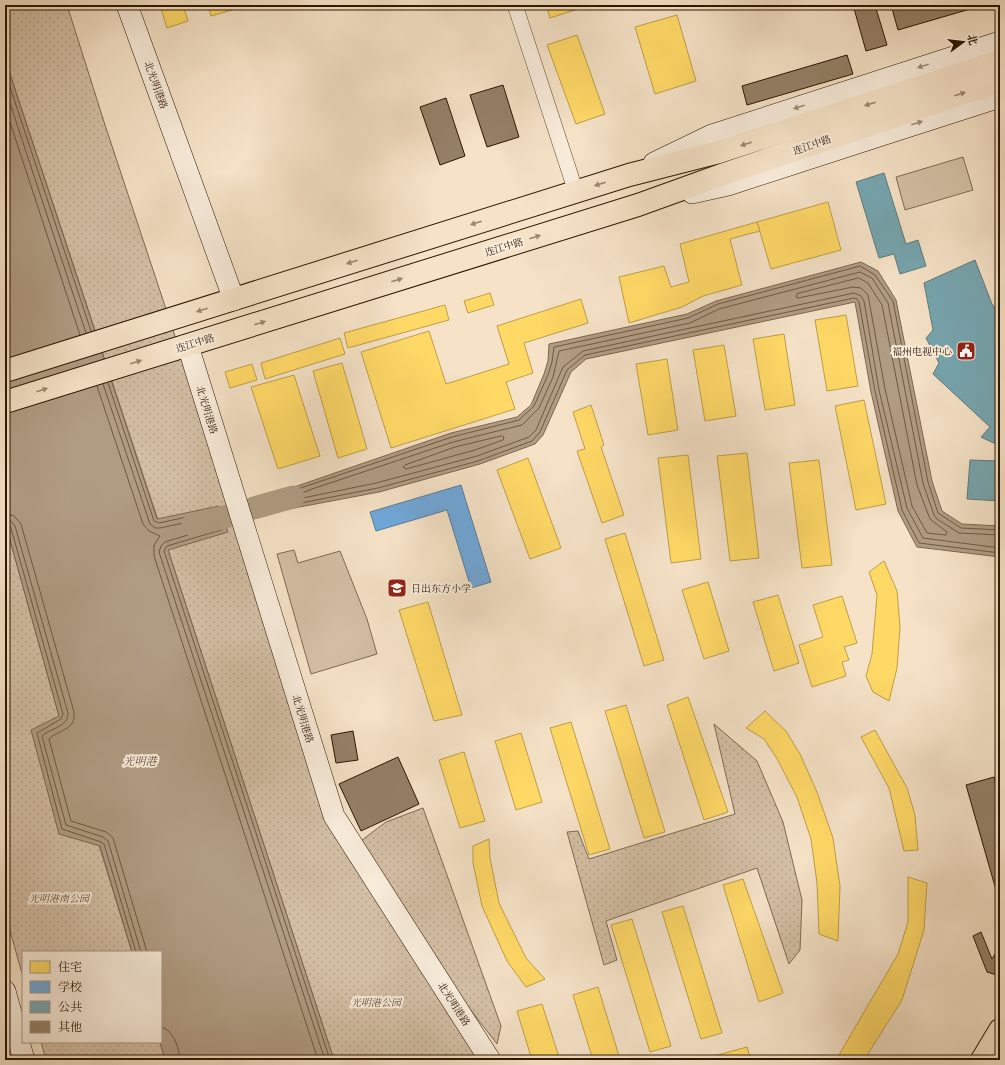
<svg xmlns="http://www.w3.org/2000/svg" width="1005" height="1065" viewBox="0 0 1005 1065" font-family="'Libre Caslon Text','Noto Serif SC',serif">
  <defs>
    <pattern id="grass-dots" width="8" height="8" patternUnits="userSpaceOnUse"><rect width="8" height="8" fill="#d3bfa5"/><path d="M2 2h.1M6 6h.1" fill="none" stroke="#b5a38c" stroke-width="1.8" stroke-linecap="round"/></pattern>
  </defs>
  <rect width="100%" height="100%" fill="#f5e2c7"/>
  <filter id="stains"><feTurbulence type="fractalNoise" baseFrequency=".005" numOctaves="4"/><feColorMatrix values="0 0 0 0 .2 0 0 0 0 .09 0 0 0 0 .02 0 0 0 .5 -.17"/></filter>
  <radialGradient id="worn" r=".72"><stop offset=".6" stop-color="#630" stop-opacity="0"/><stop offset="1" stop-color="#630" stop-opacity=".3"/></radialGradient>
  <!-- grass -->
  <g fill="url(#grass-dots)" stroke="#7f6a52">
    <polygon points="5,5 67,5 105,125 227,493 330,823 483,1060 334,1060 168,550 5,59"/>
    <polygon points="5,522 59,716 132,952 23,952 23,977 5,913"/>
    <polygon points="714,724 757,761 783,822 802,900 800,950 789,964 757,868 606,921 617,960 604,965 567,832 578,831 589,859 735,814"/>
    <polygon points="423,808 501,1026 497,1044 442,973 358,843 386,822"/>
    <polygon points="41,1042 160,1042 165,1060 46,1060"/>
  </g>
  <!-- garden -->
  <g fill="#d3bfa5" stroke="#7f6a52">
    <polygon points="963,157 973,190 905,210 896,177"/>
    <polygon points="294,550 298,563 340,551 367,619 377,654 311,674 277,554"/>
  </g>
  <!-- water -->
  <g fill="#b09c83" stroke="#7b664f">
    <polygon points="5,59 157,519 219,506 228,532 168,550 334,1060 165,1060 160,1042 161,1042 161,952 132,952 100,846 59,834 31,730 59,716 5,522"/>
    <polygon points="861,262 878,271 896,300 932,481 942,511 962,524 1000,526 1000,557 917,547 898,511 871,392 855,302 586,359 571,372 543,435 535,444 480,464 379,492 273,512 263,506 268,496 451,433 517,417 531,405 544,374 548,361 549,344 687,314 716,301"/>
  </g>
  <!-- homes -->
  <g fill="#ffd966" stroke="#bf9e47">
    <polygon points="160,5 183,5 188,21 167,28"/>
    <polygon points="208,5 230,5 232,10 211,16"/>
    <polygon points="546,5 573,5 575,10 550,18"/>
    <polygon points="677,15 696,81 655,94 635,27"/>
    <polygon points="577,35 605,114 576,124 547,45"/>
    <polygon points="828,202 841,250 771,269 757,222"/>
    <polygon points="757,222 760,231 730,239 742,285 703,296 682,307 629,323 619,277 664,266 671,287 689,282 680,244"/>
    <polygon points="490,293 494,305 468,313 464,301"/>
    <polygon points="581,299 588,323 524,343 533,373 506,382 515,409 391,448 361,352 429,331 446,384 509,364 497,326"/>
    <polygon points="445,305 449,320 348,348 344,333"/>
    <polygon points="846,315 858,386 827,391 815,320"/>
    <polygon points="784,334 795,405 765,410 753,339"/>
    <polygon points="340,338 345,354 265,379 261,363"/>
    <polygon points="724,345 736,416 705,421 693,350"/>
    <polygon points="667,359 678,430 648,435 636,364"/>
    <polygon points="342,363 367,449 338,458 313,371"/>
    <polygon points="252,364 257,380 230,388 225,372"/>
    <polygon points="294,375 320,456 278,469 251,387"/>
    <polygon points="864,400 886,504 856,510 835,406"/>
    <polygon points="591,405 604,445 601,447 624,515 602,523 577,451 585,449 573,412"/>
    <polygon points="747,453 759,558 730,561 717,456"/>
    <polygon points="688,455 701,559 671,563 658,458"/>
    <polygon points="528,458 561,548 530,559 497,470"/>
    <polygon points="819,460 832,565 802,568 789,463"/>
    <polygon points="625,533 664,660 644,666 605,539"/>
    <polygon points="884,561 897,591 900,627 897,668 889,701 873,692 866,676 872,654 877,595 869,572"/>
    <polygon points="708,582 729,651 704,659 682,590"/>
    <polygon points="778,595 799,663 774,671 753,602"/>
    <polygon points="842,596 857,643 844,647 849,660 842,662 846,676 812,687 799,645 823,637 813,605"/>
    <polygon points="428,602 462,715 434,721 399,610"/>
    <polygon points="688,697 728,812 704,820 667,705"/>
    <polygon points="626,705 665,832 644,838 605,711"/>
    <polygon points="765,711 786,731 800,754 817,792 833,838 840,886 838,941 819,934 817,883 811,839 797,797 776,757 764,739 746,728"/>
    <polygon points="571,722 610,849 589,855 550,728"/>
    <polygon points="875,730 907,788 915,815 918,850 904,851 889,788 861,737"/>
    <polygon points="521,733 542,802 516,810 495,741"/>
    <polygon points="464,752 485,821 460,828 439,760"/>
    <polygon points="489,839 490,858 499,903 526,958 545,979 526,987 507,961 482,906 473,863 473,846"/>
    <polygon points="908,877 927,883 924,930 902,1000 864,1060 836,1060 898,954 908,922"/>
    <polygon points="743,879 783,993 759,1002 723,885"/>
    <polygon points="683,906 722,1033 701,1039 662,912"/>
    <polygon points="632,919 671,1046 650,1052 611,925"/>
    <polygon points="598,987 619,1056 606,1060 593,1060 573,995"/>
    <polygon points="542,1004 560,1060 532,1060 517,1011"/>
    <polygon points="747,1047 751,1060 715,1060 714,1056"/>
  </g>
  <!-- schools -->
  <polygon fill="#6fa8dc" stroke="#5b7c9a" points="461,485 491,582 471,588 447,510 376,531 370,512"/>
  <!-- public -->
  <g fill="#76a5af" stroke="#607a7a">
    <polygon points="884,173 906,244 918,240 926,266 900,274 894,254 879,258 856,182"/>
    <polygon points="975,260 992,304 1000,314 1000,446 981,437 990,427 933,374 939,363 926,338 933,330 924,283"/>
    <polygon points="970,460 1000,461 1000,501 967,499"/>
  </g>
  <g fill="none" stroke-linecap="round" stroke-linejoin="round">
    <!-- shore -->
    <g stroke="#6e5842" stroke-width="1">
      <polyline points="5,72 91,331"/>
      <polyline points="5,88 86,333"/>
      <polyline points="5,107 80,335"/>
      <polygon points="859,278 868,283 882,305 917,485 930,519 947,532 946,535 927,533 912,506 885,389 868,295 861,288 853,287 798,298 796,297 797,294"/>
      <polyline points="108,383 154,521 159,523 215,511 216,512 222,527 221,530 167,546 165,549 164,551 330,1060"/>
      <polyline points="103,384 150,524 155,528 160,528 211,517 213,518 215,524 214,527 165,542 161,546 159,552 325,1060"/>
      <polyline points="97,386 143,524 149,531 160,536 154,545 154,556 318,1060"/>
      <polygon points="502,436 504,437 503,440 475,450 406,469 403,467 405,465 455,447"/>
      <path d="M5,513L14,516L21,524L74,712C76,731 59,729 49,739L71,821L106,832L113,838L147,952"/>
      <path d="M5,519L11,521L15,526L68,713C69,727 50,728 42,736L66,825L103,837L108,841L141,952"/>
      <polyline points="5,524 9,525 11,528 63,714 61,719 37,733 62,829 101,842 104,844 136,952"/>
      <polyline points="1000,530 961,528 938,513 928,482 893,301 875,275 860,266 718,304 688,318 554,347 552,362 548,375 534,406 519,420 452,437 271,498 268,503 275,508 378,488 478,461 532,441 540,432 567,370 585,355 854,298 857,299 859,302 875,391 902,510 919,543 1000,553"/>
      <polyline points="1000,535 959,533 937,519 934,515 923,483 888,303 872,278 860,272 719,309 690,323 559,351 553,377 539,408 522,425 453,442 312,489 297,495 296,496 298,499 376,483 477,456 529,437 536,430 563,367 583,351 854,293 861,296 864,301 879,390 907,508 923,538 1000,548"/>
      <path d="M161,1027C174,1030 179,1048 180,1060"/>
    </g>
    <!-- river -->
    <g stroke="#b09c83" stroke-width="23">
      <polyline points="254,508 293,497"/>
      <polyline points="193,525 228,516"/>
    </g>
  </g>
  <!-- building -->
  <g fill="#948067" stroke="#2b1500">
    <polygon points="853,5 875,5 887,45 866,51"/>
    <polygon points="891,5 925,5 926,9 941,5 984,5 898,30"/>
    <polygon points="847,55 853,74 747,105 742,86"/>
    <polygon points="503,85 519,137 487,147 470,95"/>
    <polygon points="446,98 465,156 440,165 420,107"/>
    <polygon points="353,731 358,760 336,763 331,735"/>
    <polygon points="398,757 419,804 361,831 339,784"/>
    <polygon points="994,777 1000,800 1000,904 966,785"/>
    <polygon points="981,932 992,959 1000,946 1000,976 987,972 973,936"/>
  </g>
  <g fill="none" stroke-linecap="round" stroke-linejoin="round">
    <defs>
      <polyline id="street" points="515,5 576,192"/>
      <g id="secondary">
        <polyline points="127,5 234,300"/>
        <polyline points="654,163 712,135 1000,42"/>
        <polyline points="692,193 728,185 885,134 1000,97"/>
        <polyline points="188,346 334,816 490,1060"/>
        <polyline points="5,991 24,1060"/>
      </g>
      <g id="highway">
        <polyline points="5,371 629,175 719,152 1000,61"/>
        <polyline points="5,402 638,205 724,174 1000,81"/>
        <polyline points="982,1060 1000,1030"/>
      </g>
    </defs>
    <!-- street casing -->
    <use href="#street" stroke="#5e4832" stroke-width="16"/>
    <!-- secondary casing -->
    <use href="#secondary" stroke="#2b1500" stroke-width="22"/>
    <!-- highway casing -->
    <use href="#highway" stroke="#2b1500" stroke-width="24"/>
    <!-- street -->
    <use href="#street" stroke="#f8ecdb" stroke-width="15"/>
    <!-- secondary -->
    <use href="#secondary" stroke="#f8ecdb" stroke-width="21"/>
    <!-- highway -->
    <use href="#highway" stroke="#f5e2c7" stroke-width="22"/>
  </g>
  <!-- one-way arrows -->
  <defs><path id="oneway-solid" d="M-6-.8H1V-3.2L6.5 0L1 3.2V.8H-6Z"/></defs>
  <g fill="#9c8b78">
    <use href="#oneway-solid" transform="translate(923 66) rotate(162)"/>
    <use href="#oneway-solid" transform="translate(799 107) rotate(162)"/>
    <use href="#oneway-solid" transform="translate(917 123) rotate(-17)"/>
  </g>
  <g fill="#9a866d">
    <use href="#oneway-solid" transform="translate(960 94) rotate(-18)"/>
    <use href="#oneway-solid" transform="translate(870 104) rotate(162)"/>
    <use href="#oneway-solid" transform="translate(746 144) rotate(162)"/>
    <use href="#oneway-solid" transform="translate(600 184) rotate(162)"/>
    <use href="#oneway-solid" transform="translate(476 223) rotate(162)"/>
    <use href="#oneway-solid" transform="translate(535 237) rotate(-17)"/>
    <use href="#oneway-solid" transform="translate(352 262) rotate(162)"/>
    <use href="#oneway-solid" transform="translate(397 280) rotate(-17)"/>
    <use href="#oneway-solid" transform="translate(202 310) rotate(162)"/>
    <use href="#oneway-solid" transform="translate(260 323) rotate(-17)"/>
    <use href="#oneway-solid" transform="translate(136 362) rotate(-17)"/>
    <use href="#oneway-solid" transform="translate(42 390) rotate(-17)"/>
  </g>
  <!-- icons -->
  <defs>
    <symbol id="civic-square" viewBox="-11 -11 22 22"><rect x="-9" y="-9" width="18" height="18" rx="4" fill="#8f2418" stroke="#f8ecdb"/><path d="M-.6-6.5H3V-4.5H.6V-3L4-1V1h2V6H-6V1h2V-1L-.6-3ZM-1.2 2.5V6h2.4V2.5Z" fill="#fff"/></symbol>
    <symbol id="school-square" viewBox="-11 -11 22 22"><rect x="-9" y="-9" width="18" height="18" rx="4" fill="#8f2418" stroke="#f8ecdb"/><path d="M0-5L7-2L0 1L-7-2ZM-4 1L0 2.5L4 1V4Q0 6-4 4Z" fill="#fff"/></symbol>
  </defs>
  <g fill-rule="evenodd">
    <use href="#civic-square" x="955" y="340" width="22" height="22"/>
    <use href="#school-square" x="386" y="577" width="22" height="22"/>
  </g>
  <g text-anchor="middle" dominant-baseline="central" stroke-width="4" stroke-linejoin="round" paint-order="stroke">
    <!-- street labels -->
    <g font-size="10" fill="#2b1500" stroke="#f8ecdb">
      <text transform="translate(156 85) rotate(70)">北光明港路</text>
      <text transform="translate(812 145) rotate(-19)">连江中路</text>
      <text transform="translate(504 247) rotate(-17)">连江中路</text>
      <text transform="translate(195 343) rotate(-17)">连江中路</text>
      <text transform="translate(207 410) rotate(73)">北光明港路</text>
      <text transform="translate(303 719) rotate(73)">北光明港路</text>
      <text transform="translate(454 1004) rotate(57)">北光明港路</text>
    </g>
    <!-- poi labels -->
    <g font-size="10" fill="#2b1500" stroke="#f8ecdb" text-anchor="end">
      <text x="952" y="351">福州电视中心</text>
      <text x="411" y="588" text-anchor="start">日出东方小学</text>
    </g>
    <!-- park labels -->
    <g font-size="10" font-style="italic" fill="#5d4832" stroke="#f8ecdb">
      <text x="59" y="898">光明港南公园</text>
      <text x="376" y="1002">光明港公园</text>
    </g>
    <!-- water labels -->
    <g font-size="11" font-style="italic" fill="#604b34" stroke="#f8ecdb">
      <text x="140" y="761">光明港</text>
    </g>
  </g>
  <!-- margin -->
  <rect width="1005" height="1065" fill="none" stroke="#f5e2c7" stroke-width="20"/>
  <rect x="6" y="6" width="993" height="1053" fill="none" stroke="#2b1500" stroke-width="2"/>
  <rect x="10" y="10" width="985" height="1045" fill="none" stroke="#2b1500"/>
  <!-- legend -->
  <rect x="22" y="951" width="140" height="92" fill="#f8ecdb" stroke="#a69683"/>
  <rect x="30" y="961" width="20" height="12" fill="#ffd966" stroke="#a69683"/>
  <text x="58" y="971" font-size="12" fill="#2b1500">住宅</text>
  <rect x="30" y="981" width="20" height="12" fill="#6fa8dc" stroke="#a69683"/>
  <text x="58" y="991" font-size="12" fill="#2b1500">学校</text>
  <rect x="30" y="1001" width="20" height="12" fill="#76a5af" stroke="#a69683"/>
  <text x="58" y="1011" font-size="12" fill="#2b1500">公共</text>
  <rect x="30" y="1021" width="20" height="12" fill="#948067" stroke="#a69683"/>
  <text x="58" y="1031" font-size="12" fill="#2b1500">其他</text>
  <!-- north arrow -->
  <g transform="translate(963 42) rotate(75)" stroke="#f8ecdb" stroke-width="3" paint-order="stroke">
  <path d="M0-3L7 15L0 10L-7 15Z" fill="#2b1500"/>
  <text y="-6" font-size="11" font-weight="bold" text-anchor="middle" fill="#2b1500">北</text>
  </g>
  <rect width="100%" height="100%" filter="url(#stains)"/>
  <rect width="100%" height="100%" fill="url(#worn)"/>
</svg>
